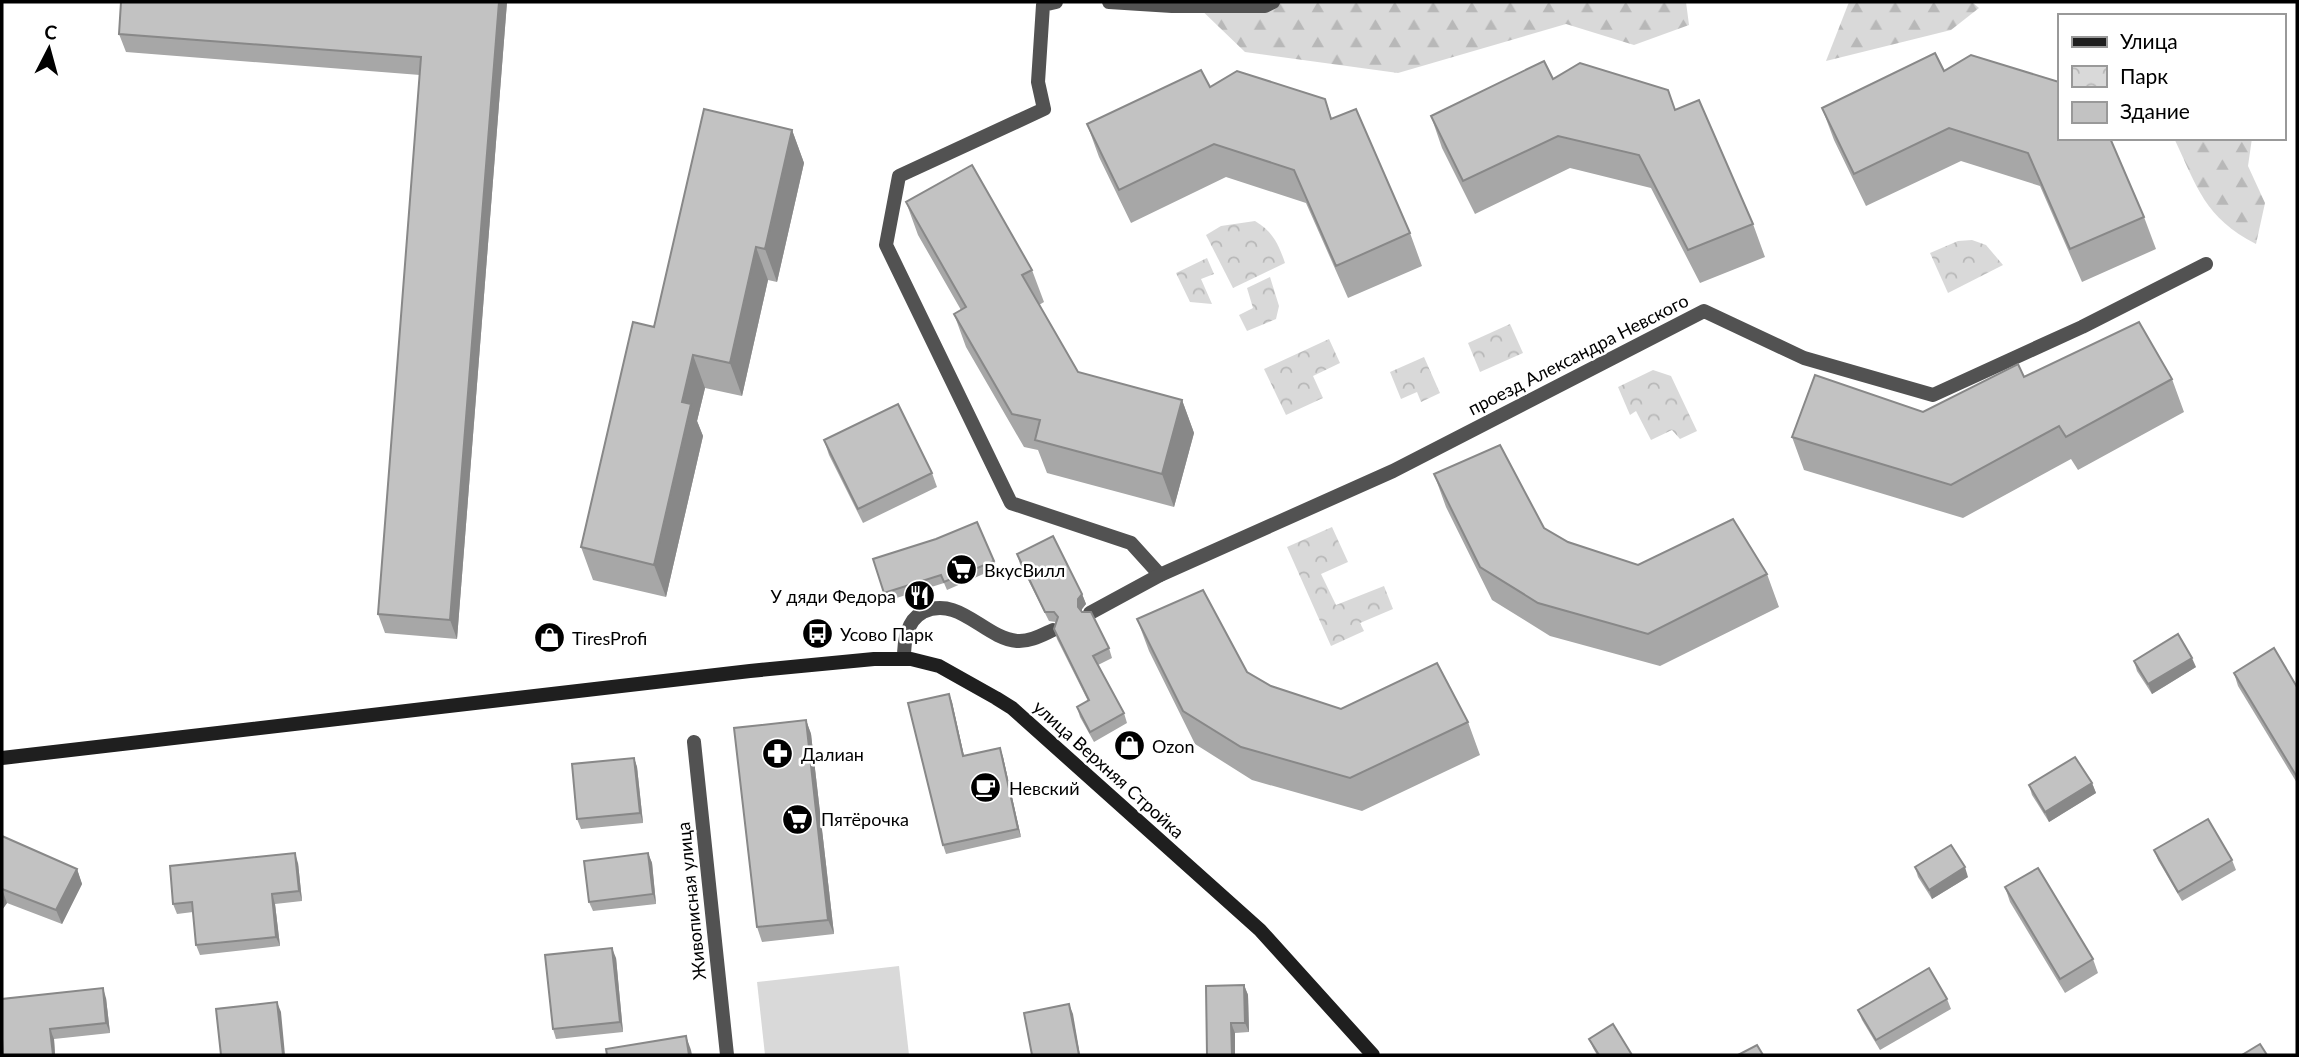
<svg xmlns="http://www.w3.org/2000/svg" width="2299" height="1057" viewBox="0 0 2299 1057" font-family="Lato,sans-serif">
  <defs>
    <pattern id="forest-firs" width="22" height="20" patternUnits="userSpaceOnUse" patternTransform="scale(1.75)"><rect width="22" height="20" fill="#d9d9d9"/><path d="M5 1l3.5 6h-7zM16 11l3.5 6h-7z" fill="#b8b8b8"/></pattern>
    <pattern id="park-crowns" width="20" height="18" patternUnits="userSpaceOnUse" patternTransform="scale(1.75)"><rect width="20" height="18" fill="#d9d9d9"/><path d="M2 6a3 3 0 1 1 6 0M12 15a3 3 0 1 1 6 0" fill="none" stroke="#b8b8b8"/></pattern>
  </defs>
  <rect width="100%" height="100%" fill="#fff"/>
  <!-- green -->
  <polygon fill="#d9d9d9" points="899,966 909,1055 765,1055 757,982"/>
  <!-- forest -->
  <g fill="url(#forest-firs)">
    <polygon points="1193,2 1686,2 1689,25 1634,45 1566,24 1398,73 1245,52"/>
    <polygon points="1849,2 1972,2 1979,8 1951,30 1826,61"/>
    <path d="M2174,138H2252L2248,166L2265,203L2256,244C2205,218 2197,187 2174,138Z"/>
  </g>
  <!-- park -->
  <g fill="url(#park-crowns)">
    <path d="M1255,221C1273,232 1278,243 1285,263L1233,288L1206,235L1221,226Z"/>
    <polygon points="1972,240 1986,245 2003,265 1948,293 1930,253 1958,241"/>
    <polygon points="1207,258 1214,274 1201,279 1212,304 1190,302 1176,273"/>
    <polygon points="1270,277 1279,306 1276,319 1247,331 1239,315 1253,308 1247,288"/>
    <polygon points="1510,324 1523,353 1480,372 1468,343"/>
    <polygon points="1329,339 1340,363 1313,376 1323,398 1286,415 1264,369"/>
    <polygon points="1424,357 1440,393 1421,402 1417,392 1401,399 1390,372"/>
    <polygon points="1653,370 1671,376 1697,431 1680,439 1672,430 1651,440 1636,411 1630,415 1618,387"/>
    <polygon points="1332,527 1348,562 1321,574 1336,605 1384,586 1393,609 1360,623 1364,631 1331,646 1287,547"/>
  </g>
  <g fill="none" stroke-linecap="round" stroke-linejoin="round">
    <!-- street -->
    <g stroke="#525252" stroke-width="14">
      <polyline points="1056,2 1043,5 1038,82 1044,109 899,176 886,245 1011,503 1131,543 1160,575"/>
      <polyline points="1109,2 1172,6 1265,6 1273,2"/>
      <polyline points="1090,613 1160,575 1393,471 1704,311 1804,358 1933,395 2082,327 2206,264"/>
      <path d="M904,659C904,642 906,621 923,612C959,595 984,638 1017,641C1030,642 1042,635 1053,630"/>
      <polyline points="694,742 727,1055"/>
    </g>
    <!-- secondary -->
    <polyline stroke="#1f1f1f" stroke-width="14" points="2,758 750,671 874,659 911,659 939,666 996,698 1012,708 1260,930 1373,1055"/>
  </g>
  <!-- wall -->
  <g fill="#a7a7a7">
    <polygon points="121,2 507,2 457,639 385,633 378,614 420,75 126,52 119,34"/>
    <polygon points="1944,71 2059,138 2144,217 2156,249 2082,282 2040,186 1961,161 1866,206 1834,140 1822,108"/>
    <polygon points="1553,79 1668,90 1675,110 1753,224 1765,257 1700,283 1651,188 1570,168 1475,214 1442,148 1431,116"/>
    <polygon points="1210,87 1325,99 1332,119 1410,233 1422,266 1348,298 1306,203 1226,177 1131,223 1099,157 1087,124"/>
    <polygon points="792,130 804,163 777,282 768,280 742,396 705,388 697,421 703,436 666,597 593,580 581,547 654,327"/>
    <polygon points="906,202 1032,270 1044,302 1039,305 1078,372 1182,400 1194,433 1174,507 1047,473 1038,450 1024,447 966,347 954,314 961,310 918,235"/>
    <polygon points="2024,377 2172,379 2184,412 2078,470 2071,459 1963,518 1804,470 1792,437 1923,412"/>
    <polygon points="824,440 932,473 937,487 863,523 829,455"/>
    <polygon points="1434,474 1544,528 1568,542 1638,565 1767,574 1779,607 1660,666 1550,636 1492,600 1446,507"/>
    <polygon points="1017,554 1082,594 1086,604 1082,609 1081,611 1109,648 1112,658 1098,665 1124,713 1127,723 1094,742 1080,717 1077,707 1088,701 1057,639 1054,629 1056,622 1049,621 1020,564"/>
    <polygon points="873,559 994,561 997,568 947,590 944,583 887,601"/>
    <polygon points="1137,619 1247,672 1271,686 1341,709 1468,722 1480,755 1362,811 1252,780 1195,744 1149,651"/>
    <polygon points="2134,661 2196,667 2152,694 2137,671"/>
    <polygon points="2234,673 2297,687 2297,783 2238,686"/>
    <polygon points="949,694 952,702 964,756 1000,748 1003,757 1021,837 946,854 943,845"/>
    <polygon points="806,720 811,734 834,934 762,942 757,927"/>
    <polygon points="634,758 637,767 643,823 581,829 577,819"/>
    <polygon points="2092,783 2096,793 2049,822 2032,795 2029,785"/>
    <polygon points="2,836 77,869 82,884 62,924 7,903 2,910"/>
    <polygon points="2154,850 2232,860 2236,870 2182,901 2158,860"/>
    <polygon points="648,853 652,863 656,904 593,911 589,902"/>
    <polygon points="298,863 302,901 275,904 280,946 200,955 196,945 193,912 177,914 173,904"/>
    <polygon points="1915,867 1968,877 1932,899 1918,877"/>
    <polygon points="2005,887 2093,959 2098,973 2065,993 2010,902"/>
    <polygon points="616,958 623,1032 556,1039 553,1029"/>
    <polygon points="1244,985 1248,995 1249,1032 1235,1033 1207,1055"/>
    <polygon points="106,998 110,1033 54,1039 55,1055 3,1055"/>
    <polygon points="1947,999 1951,1009 1880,1050 1862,1020 1858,1010"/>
    <polygon points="1589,1039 1632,1055 1597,1055 1593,1048"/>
  </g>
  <!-- shaded-wall -->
  <g fill="#888">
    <polygon points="499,2 507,2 457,639 450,620"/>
    <polygon points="792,130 804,163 777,282 765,249"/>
    <polygon points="756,247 768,280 742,396 730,363"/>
    <polygon points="693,355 705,388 697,421 703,436 666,597 654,565 682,402"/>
    <polygon points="1182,400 1194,433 1174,507 1162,474"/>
    <polygon points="1082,594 1086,604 1082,609 1081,617 1078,607 1078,599"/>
    <polygon points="2192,658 2196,667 2152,694 2148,684"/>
    <polygon points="949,694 952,702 966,765 963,756"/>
    <polygon points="806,720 811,734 834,934 828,920"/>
    <polygon points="1000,748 1003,757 1021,837 1018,829"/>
    <polygon points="634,758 637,767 643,823 640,813"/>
    <polygon points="2092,783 2096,793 2049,822 2045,812"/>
    <polygon points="295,853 298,863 302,901 299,891"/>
    <polygon points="648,853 652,863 656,904 653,894"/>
    <polygon points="1965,867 1968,877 1932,899 1929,890"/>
    <polygon points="77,869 82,884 62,924 56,910"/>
    <polygon points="2,889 7,903 2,910"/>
    <polygon points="272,894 275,904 280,946 276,937"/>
    <polygon points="612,948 616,958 623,1032 620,1022"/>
    <polygon points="1244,985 1248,995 1249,1032 1245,1023"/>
    <polygon points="103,988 106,998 110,1033 106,1023"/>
    <polygon points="277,1002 281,1012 285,1055 283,1055"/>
    <polygon points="1069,1004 1073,1014 1080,1055 1079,1055"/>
    <polygon points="1231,1023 1235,1033 1235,1055 1232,1055"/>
    <polygon points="50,1029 54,1039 55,1055 53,1055"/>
    <polygon points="686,1036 691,1050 692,1055 689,1055"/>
  </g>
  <!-- building -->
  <g fill="#c2c2c2" stroke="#888" stroke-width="2">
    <polygon points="121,2 499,2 450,620 378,614 421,57 119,34"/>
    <polygon points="1935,53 1944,71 1971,55 2059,82 2059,138 2110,138 2144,217 2070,249 2028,153 1949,128 1854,174 1822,108"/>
    <polygon points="1544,61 1553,79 1580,63 1668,90 1675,110 1699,100 1753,224 1688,250 1639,155 1558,136 1463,181 1431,116"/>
    <polygon points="1201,70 1210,87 1237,71 1325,99 1331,119 1356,109 1410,233 1336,266 1294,170 1214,144 1119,190 1087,124"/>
    <polygon points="704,109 792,130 765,249 756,247 730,363 693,355 682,402 691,404 654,565 581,547 633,322 654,327"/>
    <polygon points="972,165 1032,270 1022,275 1078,372 1182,400 1162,474 1035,440 1040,420 1012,414 954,314 966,307 906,202"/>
    <polygon points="2139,322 2172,379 2066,437 2059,426 1951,485 1792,437 1815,375 1923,412 2018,364 2024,377"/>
    <polygon points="898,404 932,473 858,509 824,440"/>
    <polygon points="1500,445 1544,528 1568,542 1638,565 1733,519 1767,574 1648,634 1538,603 1480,567 1434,474"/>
    <polygon points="977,522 994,561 944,582 941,575 884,593 873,559 936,539"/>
    <polygon points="1053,536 1082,594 1078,599 1078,607 1082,612 1091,612 1109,648 1093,656 1124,713 1090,732 1077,707 1089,700 1054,629 1058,617 1054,612 1045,612 1017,554"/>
    <polygon points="1203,590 1247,672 1271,686 1341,709 1437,663 1468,722 1350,778 1241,747 1183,711 1137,619"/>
    <polygon points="2178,634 2192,658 2148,684 2134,661"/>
    <polygon points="2274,648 2297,687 2297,777 2234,673"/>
    <polygon points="949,694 963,756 1000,748 1018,829 943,845 908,703"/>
    <polygon points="806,720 828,920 757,927 734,728"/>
    <polygon points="2075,757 2092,783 2045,812 2029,785"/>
    <polygon points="634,758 640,813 577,819 572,764"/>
    <polygon points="2208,819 2232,860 2178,892 2154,850"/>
    <polygon points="2,836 77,869 56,910 2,889"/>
    <polygon points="1951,845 1965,867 1929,890 1915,867"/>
    <polygon points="295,853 299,891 272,894 276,937 196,945 192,902 173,904 170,866"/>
    <polygon points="648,853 653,894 589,902 584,861"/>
    <polygon points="2038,868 2093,959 2060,979 2005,887"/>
    <polygon points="612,948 620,1022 553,1029 545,955"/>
    <polygon points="1929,968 1947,999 1876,1040 1858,1010"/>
    <polygon points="1244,985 1245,1023 1231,1023 1232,1055 1207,1055 1206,986"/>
    <polygon points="103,988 106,1023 50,1029 53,1055 3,1055 2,1039 2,999"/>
    <polygon points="277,1002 283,1055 221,1055 216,1009"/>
    <polygon points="1069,1004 1079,1055 1032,1055 1024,1013"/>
    <polygon points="1613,1024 1632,1055 1599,1055 1589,1039"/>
    <polygon points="686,1036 689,1055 607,1055 606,1049"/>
    <polygon points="2260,1044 2267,1055 2242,1055"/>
    <polygon points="1757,1045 1763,1055 1738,1055"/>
  </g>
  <!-- icons -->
  <defs>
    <symbol id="supermarket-disc" viewBox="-11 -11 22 22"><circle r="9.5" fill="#000" stroke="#fff"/><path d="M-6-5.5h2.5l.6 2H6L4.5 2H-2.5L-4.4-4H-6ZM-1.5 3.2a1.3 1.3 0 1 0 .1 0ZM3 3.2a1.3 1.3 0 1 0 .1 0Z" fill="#fff"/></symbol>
    <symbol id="restaurant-disc" viewBox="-11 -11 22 22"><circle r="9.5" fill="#000" stroke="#fff"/><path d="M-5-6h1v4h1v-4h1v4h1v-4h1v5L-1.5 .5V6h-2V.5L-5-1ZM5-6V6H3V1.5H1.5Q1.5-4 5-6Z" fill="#fff"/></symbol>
    <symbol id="bus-disc" viewBox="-11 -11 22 22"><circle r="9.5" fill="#000" stroke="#fff"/><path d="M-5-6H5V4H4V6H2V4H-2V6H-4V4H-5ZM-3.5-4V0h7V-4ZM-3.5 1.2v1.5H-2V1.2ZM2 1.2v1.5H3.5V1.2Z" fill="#fff"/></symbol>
    <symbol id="shop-disc" viewBox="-11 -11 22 22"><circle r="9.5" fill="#000" stroke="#fff"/><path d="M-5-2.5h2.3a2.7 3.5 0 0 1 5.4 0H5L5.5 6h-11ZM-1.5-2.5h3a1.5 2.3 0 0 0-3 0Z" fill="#fff"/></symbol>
    <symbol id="pharmacy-disc" viewBox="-11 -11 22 22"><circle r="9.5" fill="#000" stroke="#fff"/><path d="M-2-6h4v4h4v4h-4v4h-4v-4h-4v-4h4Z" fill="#fff"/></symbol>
    <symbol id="cafe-disc" viewBox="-11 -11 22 22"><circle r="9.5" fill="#000" stroke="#fff"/><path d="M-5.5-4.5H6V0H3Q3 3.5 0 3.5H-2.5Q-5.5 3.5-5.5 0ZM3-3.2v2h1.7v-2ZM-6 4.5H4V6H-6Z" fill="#fff"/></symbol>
  </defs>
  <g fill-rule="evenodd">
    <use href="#supermarket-disc" x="944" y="552" width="35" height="35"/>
    <use href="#restaurant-disc" x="902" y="578" width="35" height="35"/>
    <use href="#bus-disc" x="800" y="616" width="35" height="35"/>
    <use href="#shop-disc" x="532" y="620" width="35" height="35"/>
    <use href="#shop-disc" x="1112" y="728" width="35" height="35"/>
    <use href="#pharmacy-disc" x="760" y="736" width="35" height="35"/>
    <use href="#cafe-disc" x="968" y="770" width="35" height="35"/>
    <use href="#supermarket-disc" x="780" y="802" width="35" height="35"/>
  </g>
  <g text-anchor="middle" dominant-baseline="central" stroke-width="5" stroke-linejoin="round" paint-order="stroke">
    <!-- street labels -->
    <g font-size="18" fill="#000" stroke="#fff">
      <text transform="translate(1578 354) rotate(-27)">проезд Александра Невского</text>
      <text transform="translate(1109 769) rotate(42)">улица Верхняя Стройка</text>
      <text transform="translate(691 901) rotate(-96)">Живописная улица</text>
    </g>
    <!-- poi labels -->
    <g font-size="18" fill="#000" stroke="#fff" text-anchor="start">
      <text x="984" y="570">ВкусВилл</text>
      <text x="896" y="596" text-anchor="end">У дяди Федора</text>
      <text x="840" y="634">Усово Парк</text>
      <text x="572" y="638">TiresProfi</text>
      <text x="1152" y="746">Ozon</text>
      <text x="801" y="754">Далиан</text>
      <text x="1009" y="788">Невский</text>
      <text x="821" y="819">Пятёрочка</text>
    </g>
  </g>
  <!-- border -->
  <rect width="2299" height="1057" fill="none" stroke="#000000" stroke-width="7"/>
  <!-- legend -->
  <rect x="2058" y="14" width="228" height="126" fill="#ffffff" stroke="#999999" stroke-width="2"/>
  <rect x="2072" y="37" width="35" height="10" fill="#1f1f1f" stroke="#999999" stroke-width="2"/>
  <text x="2120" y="49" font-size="21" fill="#000000">Улица</text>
  <rect x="2072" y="66" width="35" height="21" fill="url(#park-crowns)" stroke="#999999" stroke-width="2"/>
  <text x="2120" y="84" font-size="21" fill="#000000">Парк</text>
  <rect x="2072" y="102" width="35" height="21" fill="#c2c2c2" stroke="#999999" stroke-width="2"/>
  <text x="2120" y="119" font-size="21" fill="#000000">Здание</text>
  <!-- north arrow -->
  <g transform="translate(49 49) rotate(6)" stroke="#ffffff" stroke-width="5" paint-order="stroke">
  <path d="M0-5L12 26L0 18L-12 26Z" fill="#000000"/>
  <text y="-10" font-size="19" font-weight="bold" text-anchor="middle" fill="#000000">С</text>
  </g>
</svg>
